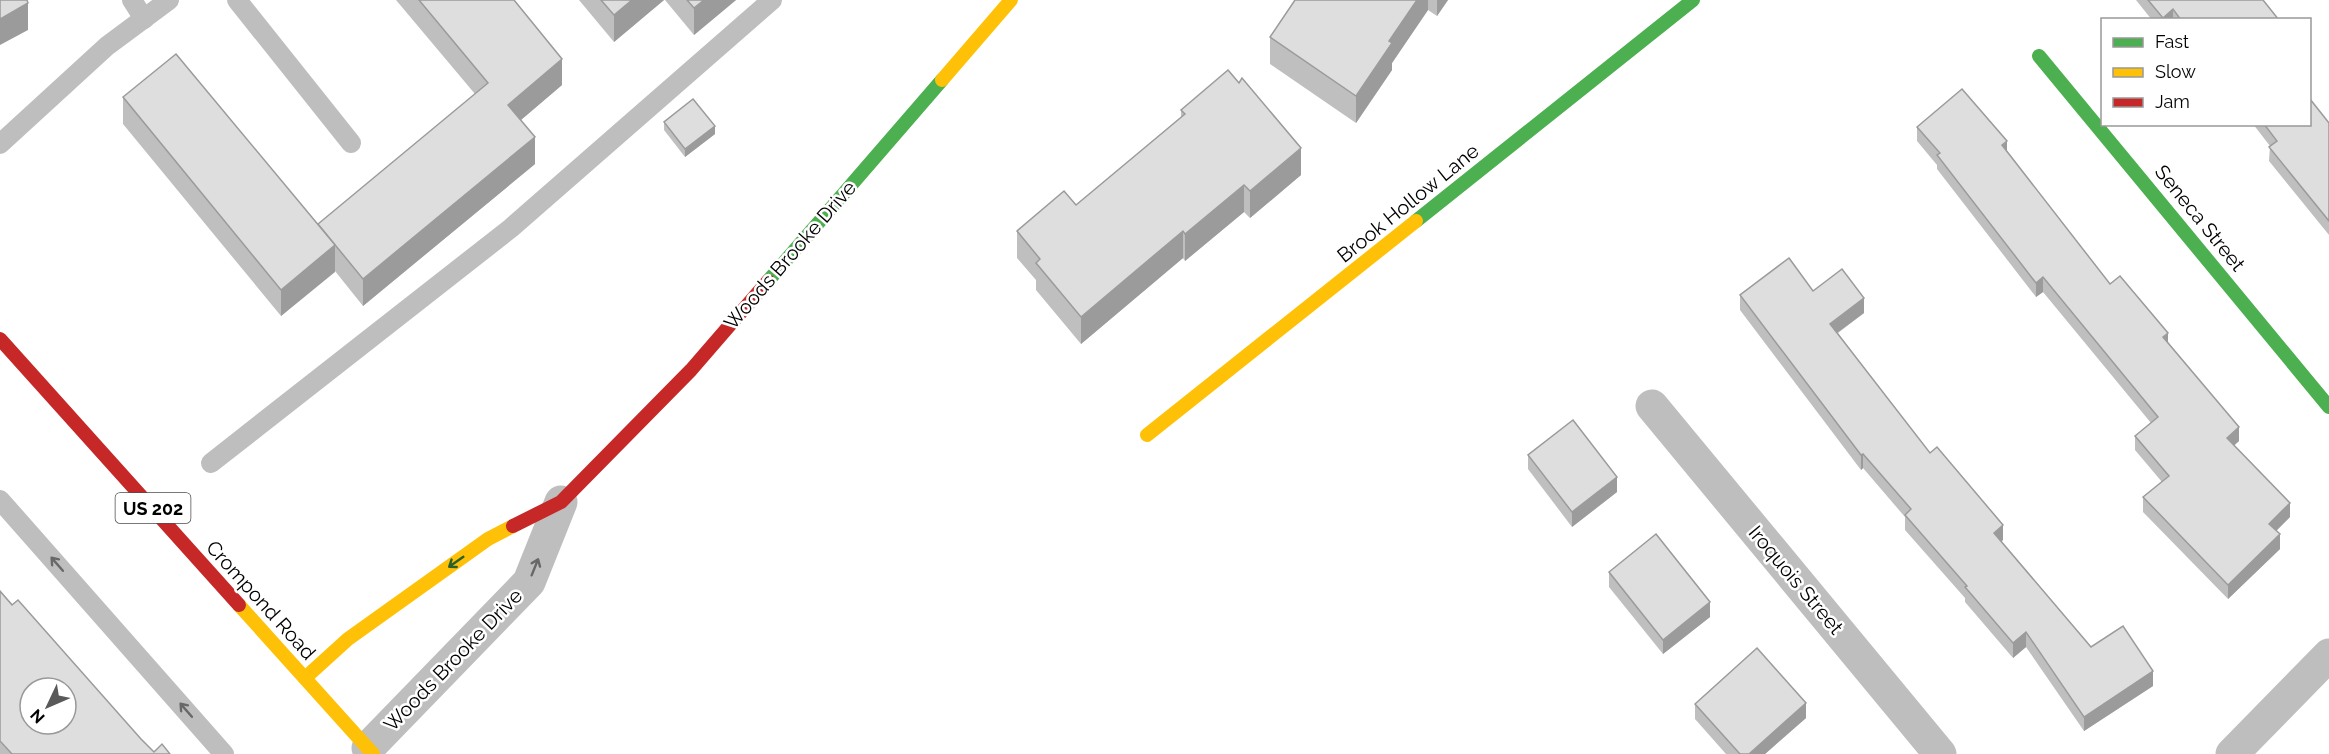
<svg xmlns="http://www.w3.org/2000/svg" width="2329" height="754" viewBox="0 0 2329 754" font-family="Raleway,sans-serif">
  <rect width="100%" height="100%" fill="#fff"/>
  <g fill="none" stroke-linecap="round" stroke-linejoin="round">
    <!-- lane -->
    <g stroke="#bebebe" stroke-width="20">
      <polyline points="132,0 144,19"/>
      <polyline points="237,0 351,143"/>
      <polyline points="0,144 107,46 169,0"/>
      <polyline points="211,463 511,228 772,0"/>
      <polyline points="0,500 224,754"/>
    </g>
    <!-- street -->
    <g stroke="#bebebe" stroke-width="33">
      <polyline points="1652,406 1940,754"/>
      <polyline points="368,748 529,582 561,502"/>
      <polyline points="2232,754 2329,655"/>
    </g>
    <!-- fast -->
    <g stroke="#4caf50" stroke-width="14">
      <polyline points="2039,56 2329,407"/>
      <polyline points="1416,221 1693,0"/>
      <polyline points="768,281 942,80"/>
    </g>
    <!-- slow -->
    <g stroke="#ffc107" stroke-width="14">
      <polyline points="942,80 1011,0"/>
      <polyline points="1147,435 1416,221"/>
      <polyline points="239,605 373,754"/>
      <polyline points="305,678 348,639 488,539 513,526"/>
    </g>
    <!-- jam -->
    <g stroke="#c62828" stroke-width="14">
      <polyline points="0,339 239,605"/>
      <polyline points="513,526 561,502 691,370 768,281"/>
    </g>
  </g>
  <!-- wall -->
  <g fill="#bfbfbf">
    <polygon points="396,0 514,0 562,85 521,120 535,164 363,306 335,271 281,316 123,124 123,97 318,224 475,94"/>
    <polygon points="579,0 664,0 614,42"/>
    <polygon points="665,0 736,0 694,35"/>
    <polygon points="1295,0 1448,0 1437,16 1428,10 1392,63 1392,70 1356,123 1270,64 1270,37"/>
    <polygon points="2136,0 2263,0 2279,20 2152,20"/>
    <polygon points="1181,110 1301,175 1250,218 1244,212 1185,261 1183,258 1081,344 1036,290 1036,280 1017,258 1017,231 1076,205 1181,117"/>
    <polygon points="664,122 715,134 685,157 664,130"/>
    <polygon points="2329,123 2329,235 2269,161 2270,146 2253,124 2310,124"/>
    <polygon points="1917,127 2007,151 2110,284 2168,342 2239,441 2234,445 2290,517 2276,531 2280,549 2228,599 2143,512 2143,497 2162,482 2135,450 2135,436 2151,423 2043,292 2036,297 1937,169 1937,165 1917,141"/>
    <polygon points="1740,295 1864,313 1838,333 1930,453 2003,540 2001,541 2091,647 2153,686 2084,731 2026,647 2013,658 1965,602 1965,598 1905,530 1905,517 1863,468 1861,470 1740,310"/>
    <polygon points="1528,455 1617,492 1572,527 1528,469"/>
    <polygon points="1609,572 1710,617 1663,654 1609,587"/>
    <polygon points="0,591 154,752 170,754 0,754"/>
    <polygon points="1695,704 1806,718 1765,754 1726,754 1695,719"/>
  </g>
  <!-- shaded-wall -->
  <g fill="#9b9b9b">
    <polygon points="632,0 664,0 614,42 614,15"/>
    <polygon points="704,0 736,0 694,35 694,8"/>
    <polygon points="1417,0 1428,0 1428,10 1392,63 1392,70 1356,123 1356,96 1389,41"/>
    <polygon points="1437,0 1448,0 1437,16"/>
    <polygon points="28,3 28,30 0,45 0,19"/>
    <polygon points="2173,9 2173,20 2163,20 2163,18"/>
    <polygon points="562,59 562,85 508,131 508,105"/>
    <polygon points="715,126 715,134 685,157 685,149"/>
    <polygon points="535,137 535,164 363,306 363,279"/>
    <polygon points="2007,141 2007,156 2002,145"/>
    <polygon points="1301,148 1301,175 1250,218 1250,191"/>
    <polygon points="1244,185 1244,212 1185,261 1185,234"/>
    <polygon points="1183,231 1183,258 1081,344 1081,317"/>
    <polygon points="335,245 335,272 281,316 281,290"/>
    <polygon points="2043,277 2043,292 2036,297 2036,283"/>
    <polygon points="1864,298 1864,313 1830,338 1830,324"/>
    <polygon points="2168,333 2168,347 2163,337"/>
    <polygon points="2239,427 2239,441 2227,452 2227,438"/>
    <polygon points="1863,454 1863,468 1861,470 1861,455"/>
    <polygon points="1617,477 1617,492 1572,527 1572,512"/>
    <polygon points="2290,503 2290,517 2269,538 2269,524"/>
    <polygon points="2003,525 2003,540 1994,548 1994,533"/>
    <polygon points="2280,534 2280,549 2228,599 2228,585"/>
    <polygon points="1710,602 1710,617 1663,654 1663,640"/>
    <polygon points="2026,632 2026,647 2013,658 2013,643"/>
    <polygon points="2153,671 2153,686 2084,731 2084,717"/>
    <polygon points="1806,703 1806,718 1765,754 1749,754"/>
  </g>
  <!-- building -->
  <g fill="#dedede" stroke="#9b9b9b" stroke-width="1.5" fill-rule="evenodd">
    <polygon points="0,0 27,0 28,3 0,19"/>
    <polygon points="419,0 514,0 562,59 508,105 535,137 363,279 318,224 488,83"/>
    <polygon points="601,0 632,0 614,15"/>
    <polygon points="687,0 704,0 694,8"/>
    <polygon points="1295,0 1417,0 1389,41 1392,43 1356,96 1270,37"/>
    <polygon points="2148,0 2263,0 2279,20 2181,20 2173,9 2163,18"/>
    <polygon points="176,54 335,245 281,290 123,97"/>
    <polygon points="1228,70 1239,83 1242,78 1301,148 1250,191 1244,185 1185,234 1183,231 1081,317 1036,263 1040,259 1017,231 1064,191 1076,205 1185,114 1181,110"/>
    <polygon points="1962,89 2007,141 2002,145 2110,284 2120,276 2168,333 2163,337 2239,427 2227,438 2290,503 2269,524 2280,534 2228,585 2143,497 2169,476 2135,436 2158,417 2043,277 2036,283 1937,155 1940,153 1917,127"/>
    <polygon points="693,99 715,126 685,149 664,122"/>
    <polygon points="2310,99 2329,123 2329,221 2269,147 2277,141 2264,124 2310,124"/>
    <polygon points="1789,258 1813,291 1842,269 1864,298 1830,324 1930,453 1937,447 2003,525 1994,533 2091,647 2123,626 2153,671 2084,717 2026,632 2013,643 1965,587 1967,586 1905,515 1911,509 1863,454 1861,455 1740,295"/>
    <polygon points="1573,420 1617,477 1572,512 1528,455"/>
    <polygon points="1656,534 1710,602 1663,640 1609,572"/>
    <path d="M0,591L12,605L18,600L141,739L154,752L162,744L170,754H12L0,741ZM30,688H66V724H30Z"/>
    <polygon points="1757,648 1806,703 1749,754 1740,754 1695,704"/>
  </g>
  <!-- one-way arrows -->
  <defs><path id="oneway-shaft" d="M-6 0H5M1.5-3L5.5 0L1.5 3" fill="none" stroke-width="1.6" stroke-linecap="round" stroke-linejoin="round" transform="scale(1.5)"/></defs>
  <use stroke="#2a602c" href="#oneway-shaft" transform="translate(456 562) rotate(145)"/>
  <g stroke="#686868">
    <use href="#oneway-shaft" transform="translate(57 564) rotate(-131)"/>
    <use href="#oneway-shaft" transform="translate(535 567) rotate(-68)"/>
    <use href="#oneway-shaft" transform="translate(186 710) rotate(-131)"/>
  </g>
  <g text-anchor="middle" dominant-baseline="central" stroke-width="5" stroke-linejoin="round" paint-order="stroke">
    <!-- shield labels -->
    <rect fill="#fff" stroke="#4c4c4c" stroke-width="1.5" x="115.5" y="493" width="75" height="30" rx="4.5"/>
    <g font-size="18" font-weight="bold" fill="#000">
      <text x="153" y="508">US 202</text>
    </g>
    <!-- street labels -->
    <g font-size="20" fill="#000" stroke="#fff">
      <text transform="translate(1408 203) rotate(-39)">Brook Hollow Lane</text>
      <text transform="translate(2200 218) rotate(51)">Seneca Street</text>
      <text transform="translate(790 255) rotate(-49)">Woods Brooke Drive</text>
      <text transform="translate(1796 580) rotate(50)">Iroquois Street</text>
      <text transform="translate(261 600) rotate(48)">Crompond Road</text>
      <text transform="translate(453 660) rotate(-46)">Woods Brooke Drive</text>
    </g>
  </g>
  <!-- legend -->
  <rect x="2101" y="18" width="210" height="108" fill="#ffffff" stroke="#999999" stroke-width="1.5"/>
  <rect x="2113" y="38" width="30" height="9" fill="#4caf50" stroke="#999999" stroke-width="1.5"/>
  <text x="2155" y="48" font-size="18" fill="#000000">Fast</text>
  <rect x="2113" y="68" width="30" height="9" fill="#ffc107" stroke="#999999" stroke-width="1.5"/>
  <text x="2155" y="78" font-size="18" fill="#000000">Slow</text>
  <rect x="2113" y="98" width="30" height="9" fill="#c62828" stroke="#999999" stroke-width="1.5"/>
  <text x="2155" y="108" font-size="18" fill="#000000">Jam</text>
  <!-- north arrow -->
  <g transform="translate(48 706) rotate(226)"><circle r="28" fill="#ffffff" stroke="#999999" stroke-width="1.5"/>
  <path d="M0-4.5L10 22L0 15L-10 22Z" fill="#595959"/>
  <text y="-9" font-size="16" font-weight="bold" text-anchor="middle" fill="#000000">N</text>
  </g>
</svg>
